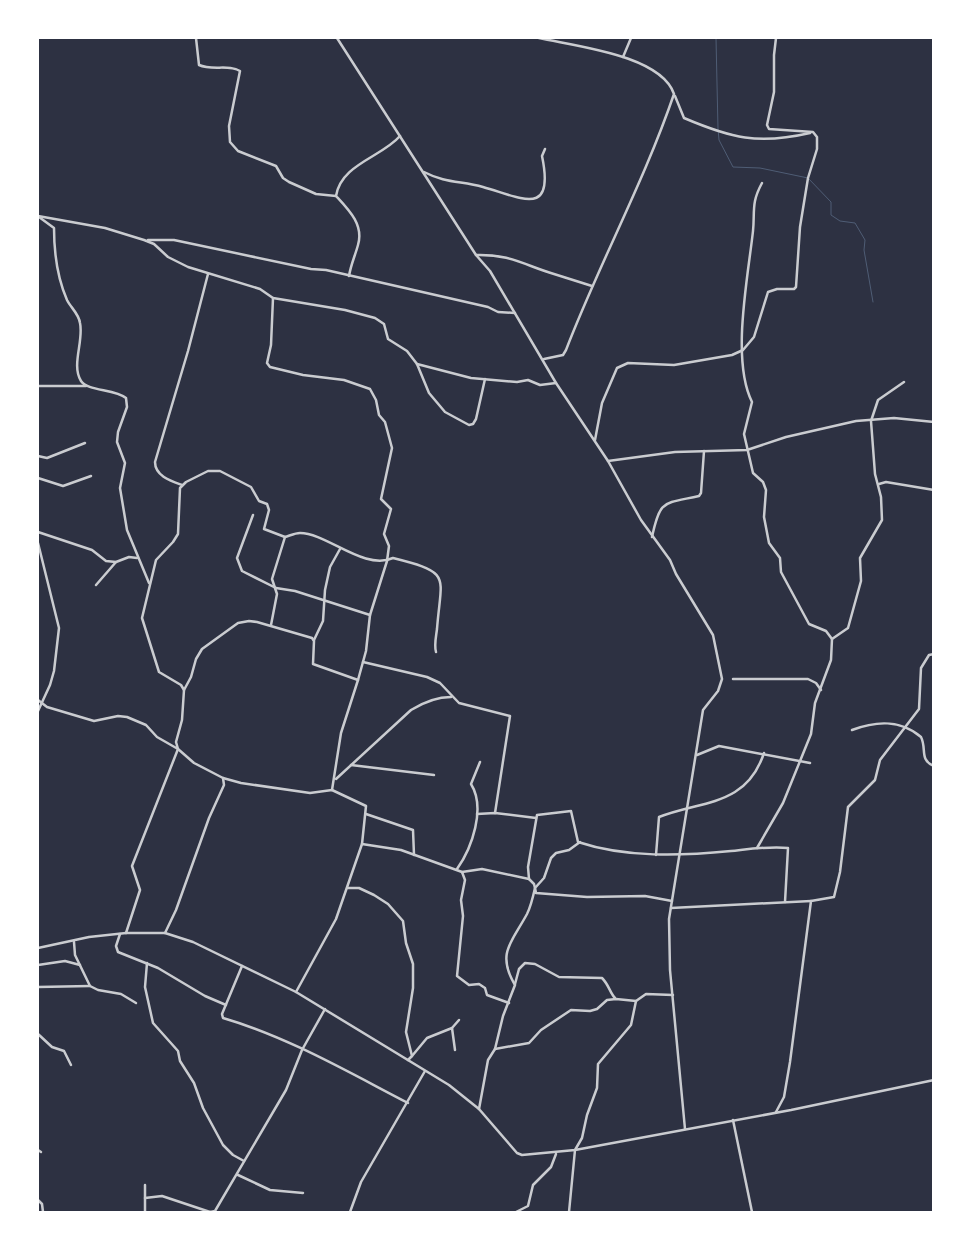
<svg xmlns="http://www.w3.org/2000/svg" width="971" height="1250" viewBox="0 0 971 1250" font-family="Montserrat,sans-serif">
  <rect width="100%" height="100%" fill="#2d3142"/>
  <g fill="none" stroke-linecap="round" stroke-linejoin="round">
    <!-- stream -->
    <polyline stroke="#4f5d75" stroke-width="1" points="716,38 718,129 719,140 733,167 760,168 808,178 831,202 831,215 840,221 855,223 865,240 864,250 873,302"/>
    <!-- minor -->
    <g stroke="#caccd0" stroke-width="2.5">
      <path d="M196,38L199,65C212,71 229,64 240,71L229,126L230,142L238,151L276,166L283,178L289,182L316,194L336,196"/>
      <polyline points="337,38 476,255 490,271 556,383 608,461 641,520 670,560 676,574 713,635 722,679 718,691 703,710 669,919 670,970 685,1129"/>
      <path d="M539,38C574,46 661,55 674,94C644,182 599,264 566,350L563,355L544,359"/>
      <polyline points="623,57 631,38"/>
      <path d="M675,96L684,118C731,138 758,145 810,133"/>
      <path d="M424,172C445,183 461,181 483,187C522,198 555,218 542,156L545,149"/>
      <path d="M762,183C751,203 755,211 753,231C748,277 731,360 752,402L744,434L753,473L763,482L766,490L764,517L769,543L780,558L781,572L809,624L826,631L832,639"/>
      <polyline points="38,216 105,228 144,240 154,244 168,257 188,267 260,289 273,298 345,310 375,318 384,324 388,339 407,351 417,364 429,393 445,412 469,425 473,424 476,419 485,379"/>
      <path d="M39,217L54,228C54,252 57,277 67,300C71,308 79,314 80,323C84,341 71,365 81,381C87,391 115,389 126,398L127,407L118,432L117,442L125,463L120,488L127,530L149,583"/>
      <polyline points="148,240 174,240 311,269 326,270 488,307 498,312 515,313"/>
      <path d="M476,255C510,254 524,265 554,274C567,278 579,282 592,286"/>
      <path d="M349,276C351,264 355,256 358,245C364,225 349,210 336,196C341,164 382,157 400,136"/>
      <polyline points="273,298 271,345 267,363 270,367 303,375 344,380 370,389 376,400 379,415 385,422 392,448 381,499 391,509 384,534 389,546 387,561 370,615 366,651 358,680 341,733 332,790"/>
      <polyline points="417,364 471,378 517,382 528,380 540,385 556,383"/>
      <polyline points="38,386 86,386"/>
      <polyline points="595,440 602,403 617,368 628,363 674,365 732,355 743,350 754,337 768,292 777,289 794,289 796,287 800,227 808,178 817,149 817,137 813,132 769,129 767,125 774,92 774,55 776,38"/>
      <polyline points="38,456 47,458 85,443"/>
      <polyline points="608,461 675,452 747,450 786,437 856,421 894,418 934,422"/>
      <polyline points="38,478 63,486 91,476"/>
      <polyline points="879,484 886,482 934,490"/>
      <path d="M182,485C171,481 155,476 155,462L188,351L208,274"/>
      <polyline points="253,515 237,558 242,571 276,588 295,591 370,615"/>
      <polyline points="38,532 92,550 106,561 116,562 129,557 137,558"/>
      <polyline points="285,537 264,529 269,510 267,504 259,501 251,487 220,471 208,471 186,482 180,488 178,534 173,542 156,560 142,618 159,672 181,685 184,690 182,720 176,742 178,749 194,763 223,778 241,783 310,793 332,790 366,806 362,844 336,919 296,992"/>
      <path d="M652,537C660,499 663,504 699,496L701,493L704,451"/>
      <polyline points="38,543 59,628 54,671 50,685 38,711"/>
      <polyline points="96,585 116,562"/>
      <path d="M271,625L277,594L272,579L285,537C289,536 295,533 300,533C327,533 364,571 393,558C453,573 441,575 437,629C436,637 434,645 436,652"/>
      <polyline points="314,640 323,621 325,590 330,567 340,549"/>
      <polyline points="363,662 427,677 440,683 459,703 510,716 495,813"/>
      <polyline points="733,679 808,679 816,683 821,690"/>
      <polyline points="184,690 191,677 196,659 202,649 238,623 249,621 257,622 312,638 314,641 313,664 358,680"/>
      <polyline points="38,700 47,707 94,721 118,716 127,717 146,725 157,737 178,749 132,866 140,890 126,933"/>
      <path d="M852,730C876,721 900,719 921,737C927,749 919,760 934,766"/>
      <polyline points="697,755 719,746 810,763"/>
      <polyline points="351,765 434,775"/>
      <path d="M336,779L411,710C424,702 436,697 451,697"/>
      <polyline points="366,814 413,830 414,855"/>
      <polyline points="477,814 495,813 536,818"/>
      <polyline points="580,842 569,850 556,853 551,858 544,878 535,888 536,893 587,897 645,896 672,901"/>
      <polyline points="362,844 401,850 462,872 482,869 529,879"/>
      <polyline points="757,848 783,803 811,734 815,703 831,660 832,639 848,628 861,581 860,558 882,520 881,497 875,474 871,421 878,400 904,382"/>
      <path d="M656,855L659,817C702,800 746,807 764,753"/>
      <path d="M457,869C472,848 486,808 471,784L480,762"/>
      <polyline points="462,872 465,880 461,900 463,916 457,976 469,985 479,984 485,988 487,995 509,1003"/>
      <polyline points="348,888 359,888 374,895 388,904 403,921 406,943 413,964 413,988 406,1032 412,1056 408,1060"/>
      <polyline points="671,908 811,901"/>
      <polyline points="165,933 176,910 209,818 224,785 223,778"/>
      <polyline points="120,934 116,946 118,952 158,968 205,996 226,1005"/>
      <polyline points="74,942 75,955 90,986 98,990 121,994 136,1003"/>
      <polyline points="38,948 89,937 126,933 165,933 193,942 296,992 449,1085 479,1109 517,1153 522,1155 575,1150 791,1110 934,1080"/>
      <polyline points="147,963 145,987 153,1023 178,1051 180,1061 194,1083 203,1108 223,1145 233,1155 244,1161"/>
      <polyline points="38,965 65,961 80,965"/>
      <path d="M242,966L222,1014L223,1018C288,1037 348,1072 408,1103"/>
      <path d="M515,984L519,969L525,963L535,964L559,977L602,978C609,985 610,993 615,998"/>
      <polyline points="38,987 90,986"/>
      <polyline points="452,1028 455,1050"/>
      <polyline points="38,1034 52,1047 64,1051 71,1065"/>
      <polyline points="495,1049 529,1043 541,1030 571,1010 590,1011 597,1009 607,1000 616,999 636,1001 646,994 673,995"/>
      <polyline points="412,1056 427,1038 452,1028 459,1020"/>
      <path d="M479,1109L488,1060L495,1049L503,1016L515,985C496,953 512,942 527,914C531,906 533,897 535,888L534,884L529,879L528,867L537,815L571,811L578,842C626,858 681,856 731,851C750,849 769,846 788,848L785,902"/>
      <polyline points="776,1112 784,1097 790,1062 811,901 834,897 840,872 848,807 875,780 880,760 919,709 921,668 929,655 934,654"/>
      <polyline points="733,1120 752,1212"/>
      <polyline points="38,1150 41,1152"/>
      <polyline points="238,1175 270,1190 303,1193"/>
      <polyline points="145,1198 162,1196 210,1212"/>
      <polyline points="38,1200 42,1204 43,1212"/>
      <polyline points="145,1212 145,1185"/>
      <polyline points="210,1212 215,1211 286,1090 302,1050 325,1009"/>
      <polyline points="350,1212 361,1182 425,1071"/>
      <polyline points="516,1212 528,1206 533,1185 551,1167 556,1154"/>
      <polyline points="569,1212 575,1150 582,1138 587,1115 597,1088 598,1064 631,1025 636,1001"/>
    </g>
  </g>
  <!-- border -->
  <rect width="971" height="1250" fill="none" stroke="#ffffff" stroke-width="78"/>
</svg>
